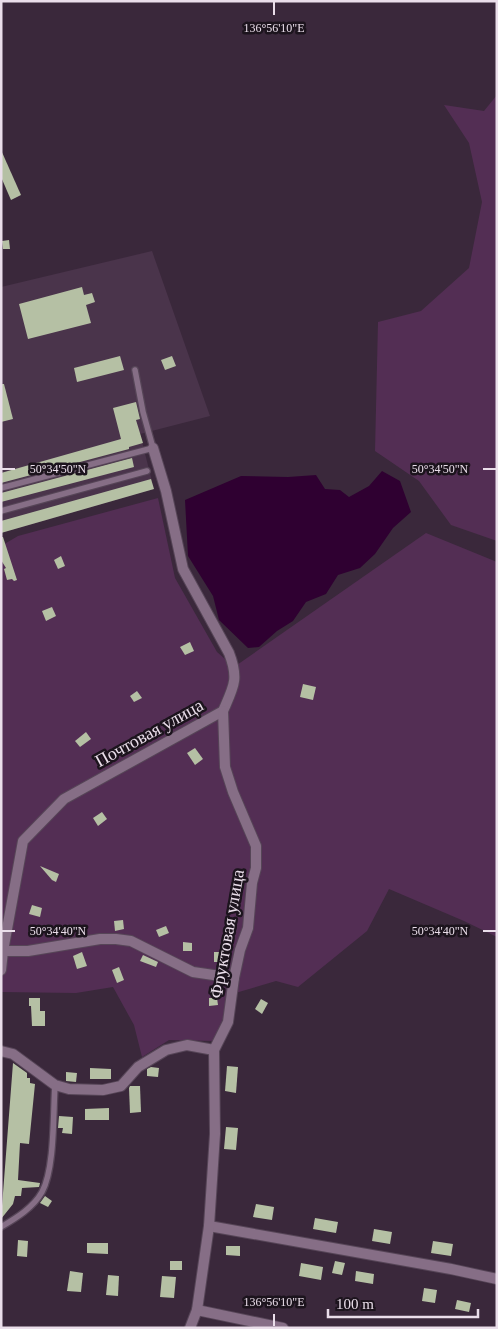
<svg xmlns="http://www.w3.org/2000/svg" width="498" height="1329" viewBox="0 0 498 1329" font-family="Georgia,serif">
  <rect width="100%" height="100%" fill="#3a283b"/>
  <!-- built -->
  <polygon fill="#4a344b" points="152,251 210,416 140,434 154,489 1,533 1,287"/>
  <!-- green -->
  <g fill="#532e54">
    <polygon points="497,95 497,541 451,525 419,481 375,451 378,322 421,311 469,268 482,202 469,143 444,105 484,111"/>
    <polygon points="158,498 175,578 217,652 234,667 426,533 497,562 497,937 464,921 389,889 367,931 298,987 276,981 232,994 215,1041 169,1040 142,1057 134,1025 113,987 76,993 1,992 1,546 18,536"/>
  </g>
  <!-- water -->
  <polygon fill="#2f0031" points="382,471 400,481 411,512 393,528 375,554 360,568 338,575 326,594 306,602 293,621 277,631 259,647 248,648 219,620 213,596 188,556 185,500 241,476 288,477 316,475 325,489 340,490 349,497 369,486"/>
  <!-- building -->
  <g fill="#b5c0a4">
    <polygon points="1,150 21,195 11,200 1,177"/>
    <polygon points="9,240 10,249 3,249 2,241"/>
    <polygon points="82,287 84,295 92,293 95,302 86,305 91,323 28,339 19,304"/>
    <polygon points="120,356 124,370 77,382 74,368"/>
    <polygon points="172,356 176,366 165,370 161,360"/>
    <polygon points="1,384 4,384 13,419 1,422"/>
    <polygon points="136,402 140,419 136,420 143,443 129,447 129,449 1,483 1,473 121,439 113,408"/>
    <polygon points="132,458 134,467 1,502 1,493"/>
    <polygon points="151,479 154,489 1,533 1,521"/>
    <polygon points="1,537 3,537 17,580 14,581 12,579 7,580 4,569 6,568 1,560"/>
    <polygon points="61,556 65,566 58,569 54,560"/>
    <polygon points="52,607 56,616 46,621 42,611"/>
    <polygon points="190,642 194,651 185,655 180,647"/>
    <polygon points="303,684 316,687 313,700 300,697"/>
    <polygon points="137,691 142,698 134,702 130,696"/>
    <polygon points="86,732 91,739 80,747 75,741"/>
    <polygon points="195,748 203,759 195,765 187,753"/>
    <polygon points="102,812 107,819 98,826 93,818"/>
    <polygon points="40,866 59,874 56,882 52,880"/>
    <polygon points="32,905 42,908 40,917 29,914"/>
    <polygon points="123,920 124,929 115,931 114,921"/>
    <polygon points="166,926 169,933 159,937 156,930"/>
    <polygon points="183,942 192,943 192,951 183,951"/>
    <polygon points="82,952 87,966 77,969 73,956"/>
    <rect x="214" y="952" width="9" height="10"/>
    <polygon points="143,955 158,962 156,967 140,961"/>
    <polygon points="119,967 124,980 117,983 112,970"/>
    <polygon points="29,998 40,998 40,1011 45,1011 45,1026 32,1026 31,1006 29,1006"/>
    <polygon points="209,998 217,998 218,1005 209,1006"/>
    <polygon points="261,999 268,1003 262,1014 255,1009"/>
    <polygon points="13,1063 27,1073 27,1078 30,1078 30,1083 35,1084 29,1144 20,1143 18,1180 40,1183 39,1187 22,1188 21,1196 15,1196 13,1204 1,1219"/>
    <polygon points="227,1066 238,1067 236,1093 225,1091"/>
    <polygon points="151,1067 159,1068 158,1077 147,1076 147,1069"/>
    <polygon points="90,1068 111,1069 111,1079 90,1079"/>
    <polygon points="66,1072 77,1073 76,1082 66,1081"/>
    <polygon points="130,1086 140,1086 141,1112 130,1113 129,1088"/>
    <polygon points="109,1108 109,1120 85,1120 85,1109"/>
    <polygon points="59,1116 73,1117 72,1134 62,1133 63,1128 58,1128"/>
    <polygon points="226,1127 238,1128 236,1150 224,1149"/>
    <polygon points="45,1196 52,1201 48,1207 40,1203"/>
    <polygon points="256,1204 274,1207 272,1220 253,1217"/>
    <polygon points="315,1218 338,1222 336,1233 313,1229"/>
    <polygon points="374,1229 392,1232 390,1244 372,1241"/>
    <polygon points="18,1240 28,1241 27,1257 17,1256"/>
    <polygon points="433,1241 453,1244 451,1256 431,1253"/>
    <polygon points="87,1243 108,1243 108,1254 87,1253"/>
    <polygon points="226,1246 240,1246 240,1256 226,1255"/>
    <rect x="170" y="1261" width="12" height="9"/>
    <polygon points="335,1261 345,1263 342,1275 332,1273"/>
    <polygon points="301,1263 323,1267 321,1280 299,1276"/>
    <polygon points="70,1271 83,1273 81,1292 67,1291"/>
    <polygon points="356,1271 374,1274 373,1284 355,1281"/>
    <polygon points="108,1275 119,1276 118,1296 106,1295"/>
    <polygon points="162,1276 176,1277 174,1298 160,1297"/>
    <polygon points="424,1288 437,1290 435,1303 422,1301"/>
    <polygon points="457,1300 471,1303 469,1312 455,1309"/>
  </g>
  <g fill="none" stroke-linecap="round" stroke-linejoin="round">
    <defs>
      <g id="service">
        <polyline points="1,488 153,448 143,412 135,370"/>
        <polyline points="1,511 147,471"/>
        <path d="M1,1227C16,1218 33,1208 42,1192C55,1168 53,1113 55,1085"/>
      </g>
      <g id="minor">
        <polyline points="3,951 28,951 100,939 116,939 131,941 193,972 234,978"/>
        <path d="M1,970L3,951L23,841L64,799L223,711C234,686 239,679 229,653L183,569L166,491L153,448"/>
        <polyline points="1,1051 13,1054 55,1085 69,1089 103,1090 121,1086 138,1067 166,1050 187,1045 214,1050"/>
        <polyline points="209,1226 451,1269 497,1279"/>
        <polyline points="197,1310 283,1328"/>
        <polyline points="190,1328 197,1310 209,1226 215,1134 214,1050 228,1022 234,978 240,950 248,928 252,883 256,868 256,846 233,792 225,767 223,711"/>
      </g>
    </defs>
    <!-- service casing -->
    <use href="#service" stroke="#564557" stroke-width="8"/>
    <!-- minor casing -->
    <use href="#minor" stroke="#564557" stroke-width="12"/>
    <!-- service -->
    <use href="#service" stroke="#866e86" stroke-width="5.5"/>
    <!-- minor -->
    <use href="#minor" stroke="#866e86" stroke-width="10"/>
  </g>
  <!-- ticks -->
  <path fill="none" stroke="#eadeea" stroke-width="2" d="M274,2V15M2,469H15M483,469H496M2,931H15M483,931H496M274,1314V1326"/>
  <g text-anchor="middle" dominant-baseline="central" stroke-width="5" stroke-linejoin="round" paint-order="stroke">
    <!-- street labels -->
    <g font-size="18" fill="#eadeea" stroke="#1c141d">
      <text transform="translate(149 733) rotate(-29)">Почтовая улица</text>
      <text transform="translate(227 934) rotate(-80)">Фруктовая улица</text>
    </g>
  </g>
  <g font-size="12" text-anchor="middle" fill="#eadeea" stroke="#1c141d" stroke-width="5" stroke-linejoin="round" paint-order="stroke">
    <text x="274" y="32">136°56'10"E</text>
    <text x="58" y="473">50°34'50"N</text>
    <text x="440" y="473">50°34'50"N</text>
    <text x="58" y="935">50°34'40"N</text>
    <text x="440" y="935">50°34'40"N</text>
    <text x="274" y="1306">136°56'10"E</text>
  </g>
  <!-- border -->
  <rect width="498" height="1329" fill="none" stroke="#eadeea" stroke-width="5"/>
  <!-- scale -->
  <path d="M328 1309v8h150v-8" fill="none" stroke="#eadeea" stroke-width="2.5"/>
  <text x="336" y="1309" font-size="15" fill="#eadeea" stroke="#1c141d" stroke-width="4" paint-order="stroke">100 m</text>
</svg>
